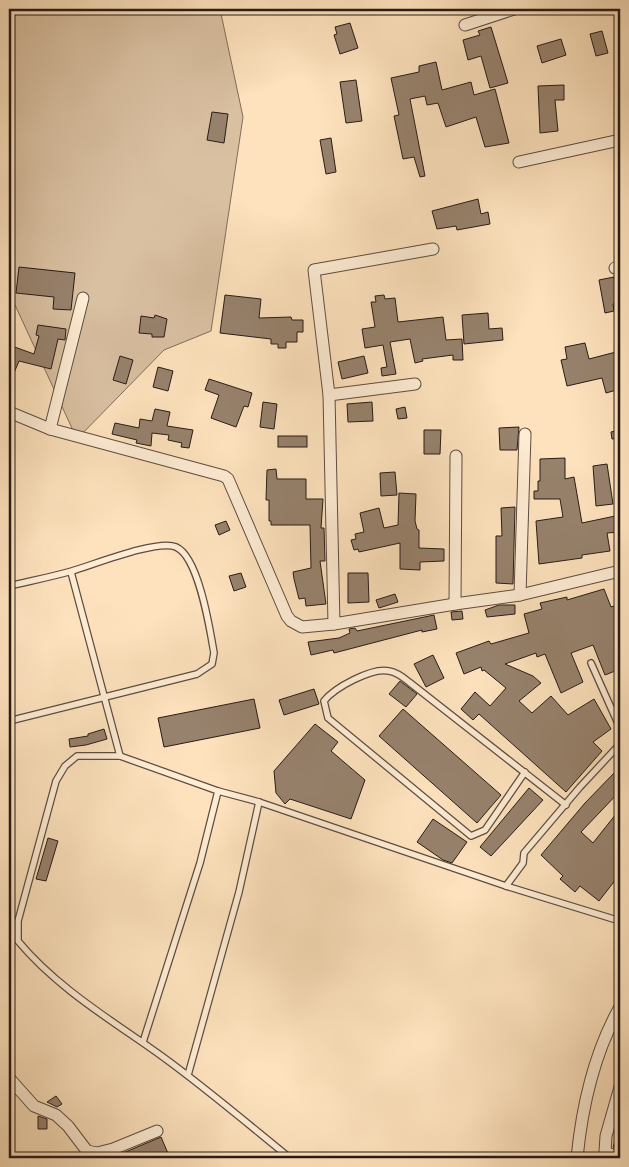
<svg xmlns="http://www.w3.org/2000/svg" width="629" height="1167" viewBox="0 0 629 1167" font-family="'IM FELL English',serif">
  <rect width="100%" height="100%" fill="#fde2bd"/>
  <filter id="stains"><feTurbulence type="fractalNoise" baseFrequency=".004" numOctaves="4"/><feColorMatrix values="0 0 0 0 .2 0 0 0 0 .09 0 0 0 0 .02 0 0 0 .5 -.17"/></filter>
  <radialGradient id="worn" r=".72"><stop offset=".6" stop-color="#630" stop-opacity="0"/><stop offset="1" stop-color="#630" stop-opacity=".3"/></radialGradient>
  <!-- green -->
  <polygon fill="#d9c0a1" stroke="#806e5c" points="9,9 220,9 243,117 211,331 164,350 77,439 9,292"/>
  <!-- building -->
  <g fill="#97826d" stroke="#281b16">
    <polygon points="350,23 358,48 340,54 334,35 337,34 335,27"/>
    <polygon points="491,27 508,83 490,88 481,56 468,60 463,40 480,35 478,31"/>
    <polygon points="602,31 608,53 596,56 590,34"/>
    <polygon points="561,39 566,55 542,63 537,46"/>
    <polygon points="436,62 442,90 471,82 474,95 495,89 509,143 485,147 476,117 446,127 438,103 427,105 425,96 410,99 425,176 420,177 414,157 403,159 394,116 399,115 391,78 419,72 419,66"/>
    <polygon points="356,80 362,121 346,123 340,82"/>
    <polygon points="564,85 564,100 555,100 558,131 540,133 538,86"/>
    <polygon points="212,112 228,114 224,143 207,140"/>
    <polygon points="331,138 336,172 326,174 320,140"/>
    <polygon points="478,199 481,214 488,212 490,224 457,230 456,226 437,229 432,211"/>
    <polygon points="19,267 75,273 71,310 53,309 54,297 16,293"/>
    <polygon points="614,277 619,303 613,304 614,311 605,313 599,280"/>
    <polygon points="225,295 261,299 259,318 291,317 292,320 303,320 303,332 297,332 297,342 286,342 286,348 278,348 278,344 271,344 271,339 220,333"/>
    <polygon points="384,295 385,299 395,298 398,322 443,317 446,340 462,339 463,360 453,360 453,355 422,359 423,361 415,363 410,339 390,342 396,374 382,376 381,368 387,367 383,345 365,348 362,329 375,327 371,302 376,302 375,296"/>
    <polygon points="488,313 489,329 502,328 503,340 464,344 462,315"/>
    <polygon points="155,315 167,319 164,337 152,337 152,334 139,333 141,316 154,318"/>
    <polygon points="38,325 66,329 65,340 58,339 51,369 19,361 9,385 9,345 34,354 39,336 36,335"/>
    <polygon points="585,343 589,359 616,352 620,369 620,389 606,393 602,378 567,386 561,360 567,359 565,347"/>
    <polygon points="120,356 133,360 126,384 113,380"/>
    <polygon points="364,356 368,373 342,379 338,362"/>
    <polygon points="158,367 173,371 168,391 153,387"/>
    <polygon points="209,379 252,393 248,407 244,406 236,427 211,418 219,395 205,390"/>
    <polygon points="263,402 277,404 274,429 260,427"/>
    <polygon points="372,402 373,421 348,422 347,404"/>
    <polygon points="405,407 407,418 398,419 396,409"/>
    <polygon points="155,409 170,412 167,426 193,430 189,448 181,447 182,443 168,440 169,435 152,433 151,446 136,443 137,440 112,434 115,423 139,428 140,419 152,421"/>
    <polygon points="519,427 517,450 500,450 499,428"/>
    <polygon points="424,430 441,430 440,454 424,454"/>
    <polygon points="620,430 620,438 612,439 611,432"/>
    <rect x="278" y="436" width="29" height="11"/>
    <polygon points="565,458 565,479 574,477 582,523 620,515 620,532 607,533 610,551 582,555 582,558 539,564 536,521 563,517 560,499 534,499 534,491 538,491 538,481 540,481 540,459"/>
    <polygon points="607,464 613,504 596,506 593,466"/>
    <polygon points="276,469 277,479 306,479 306,499 323,499 321,528 324,528 325,561 320,561 326,604 306,606 305,598 299,599 294,579 293,572 311,568 310,525 271,525 271,521 269,521 269,500 266,500 267,470"/>
    <polygon points="395,472 397,495 381,496 380,473"/>
    <polygon points="399,493 416,494 415,521 417,529 419,530 419,548 444,549 444,561 420,562 420,570 400,569 400,543 359,552 358,549 354,550 351,540 356,539 355,534 364,532 360,513 379,508 384,528 398,525"/>
    <polygon points="515,507 513,584 496,583 496,536 502,536 501,508"/>
    <polygon points="226,521 230,530 219,535 215,525"/>
    <polygon points="241,573 246,587 234,591 229,576"/>
    <polygon points="348,573 368,573 369,602 348,603"/>
    <polygon points="604,589 611,607 620,604 620,634 614,637 620,653 620,669 605,675 593,645 571,653 583,682 561,693 545,654 537,657 536,653 505,664 533,676 541,683 519,701 532,713 551,696 568,715 594,699 611,729 593,742 602,751 566,792 479,714 473,720 461,709 475,692 490,706 506,688 484,670 482,671 481,667 464,674 456,653 489,641 491,644 529,633 524,614 542,609 540,603 567,597 567,600"/>
    <polygon points="395,594 398,602 379,608 376,600"/>
    <polygon points="499,605 515,605 515,614 487,617 485,610"/>
    <polygon points="462,611 463,619 452,620 451,612"/>
    <polygon points="434,615 437,629 422,632 422,630 334,653 333,650 311,655 308,642 339,638 350,633 349,629 355,628 357,631"/>
    <polygon points="433,655 444,678 426,687 414,664"/>
    <polygon points="400,681 417,694 406,707 389,694"/>
    <polygon points="314,689 319,704 284,715 279,700"/>
    <polygon points="254,699 260,728 164,747 158,718"/>
    <polygon points="403,709 501,795 477,823 379,736"/>
    <polygon points="315,724 338,742 331,751 365,780 351,819 290,799 285,804 276,793 274,771"/>
    <polygon points="104,729 107,739 86,745 70,747 69,739 88,736 88,734"/>
    <polygon points="616,771 620,775 620,791 581,832 593,843 620,809 620,874 599,901 580,886 575,892 560,879 563,876 541,855 585,803"/>
    <polygon points="529,788 543,800 491,856 480,847"/>
    <polygon points="433,819 467,842 452,863 443,860 417,842"/>
    <polygon points="48,838 58,841 46,881 36,879"/>
    <polygon points="56,1096 62,1104 57,1107 47,1102"/>
    <polygon points="38,1116 47,1119 47,1129 38,1129"/>
    <polygon points="620,1126 620,1150 613,1147"/>
    <polygon points="161,1137 170,1158 107,1158 116,1156"/>
  </g>
  <g fill="none" stroke-linecap="round" stroke-linejoin="round">
    <defs>
      <g id="service">
        <polyline points="71,572 120,756"/>
        <path d="M9,586C30,581 51,577 72,571C93,565 158,539 176,547C199,557 210,630 214,653L212,664L197,674L9,721"/>
        <polyline points="591,663 620,728"/>
        <path d="M525,772L485,830L471,836L328,718L324,701C334,688 372,667 389,671C396,672 403,677 409,682L566,805"/>
        <polyline points="218,791 259,802 506,886 620,921"/>
        <polyline points="506,886 523,863 524,853 580,787 620,744"/>
        <path d="M143,1042L200,863L218,791L120,756H77L65,766L56,781L18,921V941C58,989 113,1021 163,1057C207,1089 248,1124 290,1158"/>
        <polyline points="188,1075 239,892 259,802"/>
      </g>
      <g id="minor">
        <polyline points="465,25 514,9"/>
        <polyline points="519,162 620,140"/>
        <polyline points="615,268 620,267"/>
        <polyline points="329,395 415,384"/>
        <polyline points="9,412 50,429 224,476 228,479 287,616 291,621 302,627 334,624 455,604 520,595 620,571"/>
        <polyline points="50,429 83,298"/>
        <polyline points="520,595 525,434"/>
        <polyline points="455,604 456,456"/>
        <polyline points="334,624 329,395 314,270 433,249"/>
        <polyline points="9,1078 34,1106 56,1115 68,1126 87,1151 97,1153 113,1149 157,1131"/>
        <polyline points="620,1087 606,1136 605,1152 620,1158"/>
        <path d="M577,1158C582,1107 594,1053 620,1007"/>
      </g>
    </defs>
    <!-- service casing -->
    <use href="#service" stroke="#5d4d40" stroke-width="8"/>
    <!-- minor casing -->
    <use href="#minor" stroke="#5d4d40" stroke-width="13"/>
    <!-- service -->
    <use href="#service" stroke="#feecd4" stroke-width="5.5"/>
    <!-- minor -->
    <use href="#minor" stroke="#feecd4" stroke-width="11"/>
  </g>
  <!-- margin -->
  <rect width="629" height="1167" fill="none" stroke="#fde2bd" stroke-width="30"/>
  <rect x="10" y="10" width="609" height="1147" fill="none" stroke="#281b16" stroke-width="2.5"/>
  <rect x="15" y="15" width="599" height="1137" fill="none" stroke="#281b16"/>
  <rect width="100%" height="100%" filter="url(#stains)"/>
  <rect width="100%" height="100%" fill="url(#worn)"/>
</svg>
